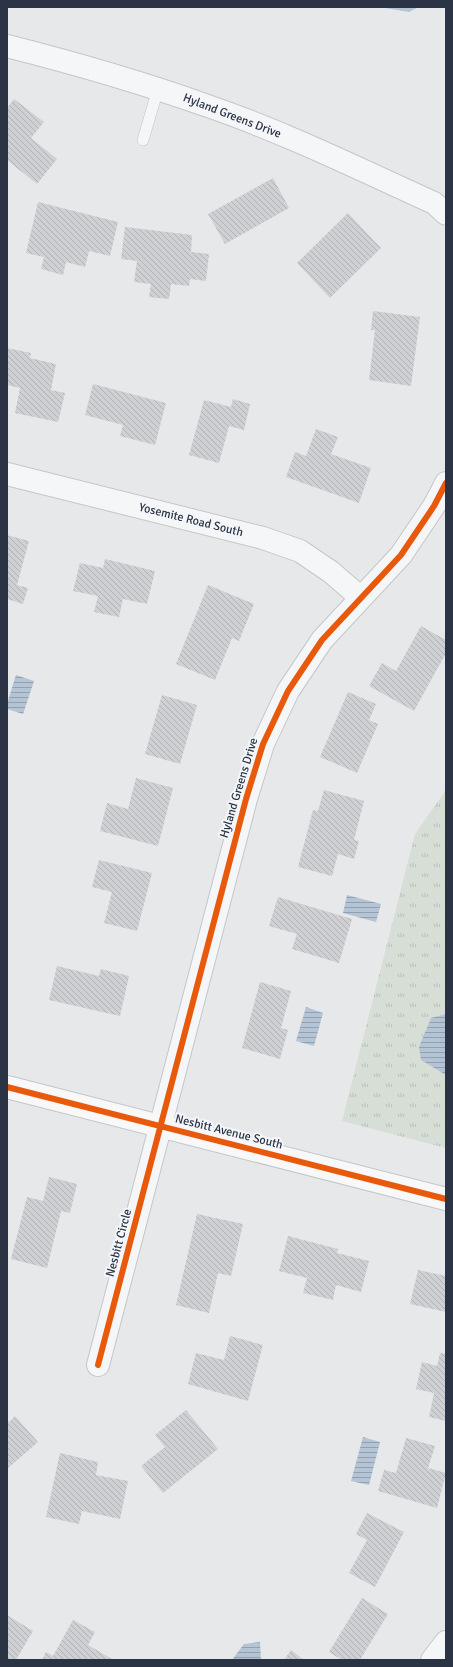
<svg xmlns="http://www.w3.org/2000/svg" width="453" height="1667" viewBox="0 0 453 1667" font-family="Signika,sans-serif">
  <defs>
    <pattern id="grass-tufts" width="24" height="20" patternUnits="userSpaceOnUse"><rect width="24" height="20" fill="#d6ded6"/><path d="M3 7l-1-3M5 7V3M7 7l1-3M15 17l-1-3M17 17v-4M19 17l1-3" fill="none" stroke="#b8bfb9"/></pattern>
    <pattern id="water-rules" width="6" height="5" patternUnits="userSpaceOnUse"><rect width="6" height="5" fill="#b4c4d5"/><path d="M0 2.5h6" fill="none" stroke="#93a0af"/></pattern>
    <pattern id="building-back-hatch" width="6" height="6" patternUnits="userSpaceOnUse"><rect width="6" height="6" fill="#ced0d3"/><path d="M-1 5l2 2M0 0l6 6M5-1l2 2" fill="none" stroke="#b1b3b6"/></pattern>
  </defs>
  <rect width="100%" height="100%" fill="#e6e8ea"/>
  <!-- grass -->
  <polygon fill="url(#grass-tufts)" points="446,790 446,1148 342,1121 415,834"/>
  <!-- water -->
  <g fill="url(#water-rules)">
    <polygon points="379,7 419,7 409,12"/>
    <polygon points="16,675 34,681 23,714 7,709 7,704"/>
    <polygon points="347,895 381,904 376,922 343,913"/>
    <polygon points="306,1007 323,1013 314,1046 296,1041"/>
    <polygon points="446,1014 446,1075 421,1060 419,1047 431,1018"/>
    <polygon points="363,1437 380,1442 369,1485 351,1481"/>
    <polygon points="260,1642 261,1660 232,1660 244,1644"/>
  </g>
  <!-- building -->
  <g fill="url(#building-back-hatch)">
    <polygon points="14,99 44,122 31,138 57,159 37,184 7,160 7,108"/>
    <polygon points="273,178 289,208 225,244 208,214"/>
    <polygon points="38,202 118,222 110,256 89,251 85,267 66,262 63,275 41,269 44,257 26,253"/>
    <polygon points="348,213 381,248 330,298 297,263"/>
    <polygon points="125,227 192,235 191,252 209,254 206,281 190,279 189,286 171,284 169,299 149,297 151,284 134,282 137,261 121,259"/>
    <polygon points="373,311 420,317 411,386 369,380 375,330 371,330"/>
    <polygon points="7,348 31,353 30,358 56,364 51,390 65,393 58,422 15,413 20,388 7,385"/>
    <polygon points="93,384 166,403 155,445 120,436 123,425 85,415"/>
    <polygon points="233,399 250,404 244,430 229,426 219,463 189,455 204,400 231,407"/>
    <polygon points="316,429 338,437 331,454 371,468 359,503 286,477 295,452 306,456"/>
    <polygon points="7,535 29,541 17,585 28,588 23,604 7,599"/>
    <polygon points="105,559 155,571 147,604 123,599 119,617 94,612 98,596 73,591 80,563 103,568"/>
    <polygon points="208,585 254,604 239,641 232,638 215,680 176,664"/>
    <polygon points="421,626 446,640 446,653 414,711 369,686 382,663 396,671"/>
    <polygon points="348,692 376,704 369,720 378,724 357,773 320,757"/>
    <polygon points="162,695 197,705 180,764 145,754"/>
    <polygon points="136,778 173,788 158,846 100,831 107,803 128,809"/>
    <polygon points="324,790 364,801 354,840 359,841 354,859 338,854 332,876 298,867 313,810 318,811"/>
    <polygon points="99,860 152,873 137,931 104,923 112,892 92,887"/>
    <polygon points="278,897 352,919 339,963 292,949 297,934 269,926"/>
    <polygon points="57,966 99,976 101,969 129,976 120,1016 49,1000"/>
    <polygon points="260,982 291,991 281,1028 288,1030 280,1059 242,1048"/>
    <polygon points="49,1177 77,1184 70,1213 61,1211 47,1268 11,1259 27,1197 43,1201"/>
    <polygon points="197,1214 243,1224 231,1276 218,1273 209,1313 176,1305"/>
    <polygon points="288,1236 338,1249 337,1253 369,1261 361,1292 336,1285 333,1300 303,1293 307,1278 279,1271"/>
    <polygon points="418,1270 446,1276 446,1312 410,1304"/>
    <polygon points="230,1336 263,1345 248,1401 188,1384 196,1353 224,1360"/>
    <polygon points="440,1353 446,1354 446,1421 429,1417 434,1393 416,1389 422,1362 437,1366"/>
    <polygon points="186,1410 218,1449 163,1493 141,1466 165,1447 155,1435"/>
    <polygon points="15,1416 38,1442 7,1469 7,1420 9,1422"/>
    <polygon points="406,1438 435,1446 428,1468 446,1473 437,1508 378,1491 384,1470 396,1473"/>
    <polygon points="60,1453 98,1462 96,1475 128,1481 120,1519 82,1511 79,1524 46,1517"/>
    <polygon points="367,1513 404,1532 375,1587 349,1573 367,1540 356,1534"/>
    <polygon points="362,1598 388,1614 360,1660 342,1660 329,1652"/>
    <polygon points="7,1615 33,1631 16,1660 7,1660"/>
    <polygon points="73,1620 95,1632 88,1645 112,1659 112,1660 42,1660 46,1652 53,1656"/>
    <polygon points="291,1650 304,1660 284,1660"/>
  </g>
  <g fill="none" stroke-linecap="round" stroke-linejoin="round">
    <defs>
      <polyline id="lane" points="143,140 158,89"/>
      <g id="street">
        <path d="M7,46C74,63 140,82 205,105C284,132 359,169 434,203L446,214"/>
        <polyline points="7,474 263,538 300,551 331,572 360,597"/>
        <polyline points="98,1365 246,799 263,744 288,691 322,640 401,555 434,506 446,483"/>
        <polyline points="432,1660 446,1642"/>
      </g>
      <polyline id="secondary" points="7,1087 446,1199"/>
    </defs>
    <!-- lane casing -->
    <use href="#lane" stroke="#c4c6c8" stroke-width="12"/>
    <!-- street casing -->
    <use href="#street" stroke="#c4c6c8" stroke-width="24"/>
    <!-- secondary casing -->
    <use href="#secondary" stroke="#c4c6c8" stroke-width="24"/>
    <!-- lane -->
    <use href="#lane" stroke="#f5f6f7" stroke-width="11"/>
    <!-- street -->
    <use href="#street" stroke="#f5f6f7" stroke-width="22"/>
    <!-- secondary -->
    <use href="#secondary" stroke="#f8f8f8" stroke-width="22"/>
    <defs>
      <g id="cycleway">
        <polyline points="7,1087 446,1199"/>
        <polyline points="98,1365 246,799 263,744 288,691 322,640 401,555 434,506 446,483"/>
      </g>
    </defs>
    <!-- cycleway casing -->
    <use href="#cycleway" stroke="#f4f6f9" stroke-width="8"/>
    <!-- cycleway -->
    <use href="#cycleway" stroke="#e8590c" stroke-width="6"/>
  </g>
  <g text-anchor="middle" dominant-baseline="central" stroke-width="4" stroke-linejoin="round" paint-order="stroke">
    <!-- street labels -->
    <g font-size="12" fill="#2b3445" stroke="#f4f6f9">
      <text transform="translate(232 116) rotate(21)">Hyland Greens Drive</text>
      <text transform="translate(191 520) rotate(14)">Yosemite Road South</text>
      <text transform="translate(239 788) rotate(-73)">Hyland Greens Drive</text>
      <text transform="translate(229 1132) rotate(14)">Nesbitt Avenue South</text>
      <text transform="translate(119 1243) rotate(-75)">Nesbitt Circle</text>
    </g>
  </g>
  <!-- border -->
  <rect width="453" height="1667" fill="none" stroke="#2b3445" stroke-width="16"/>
</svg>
